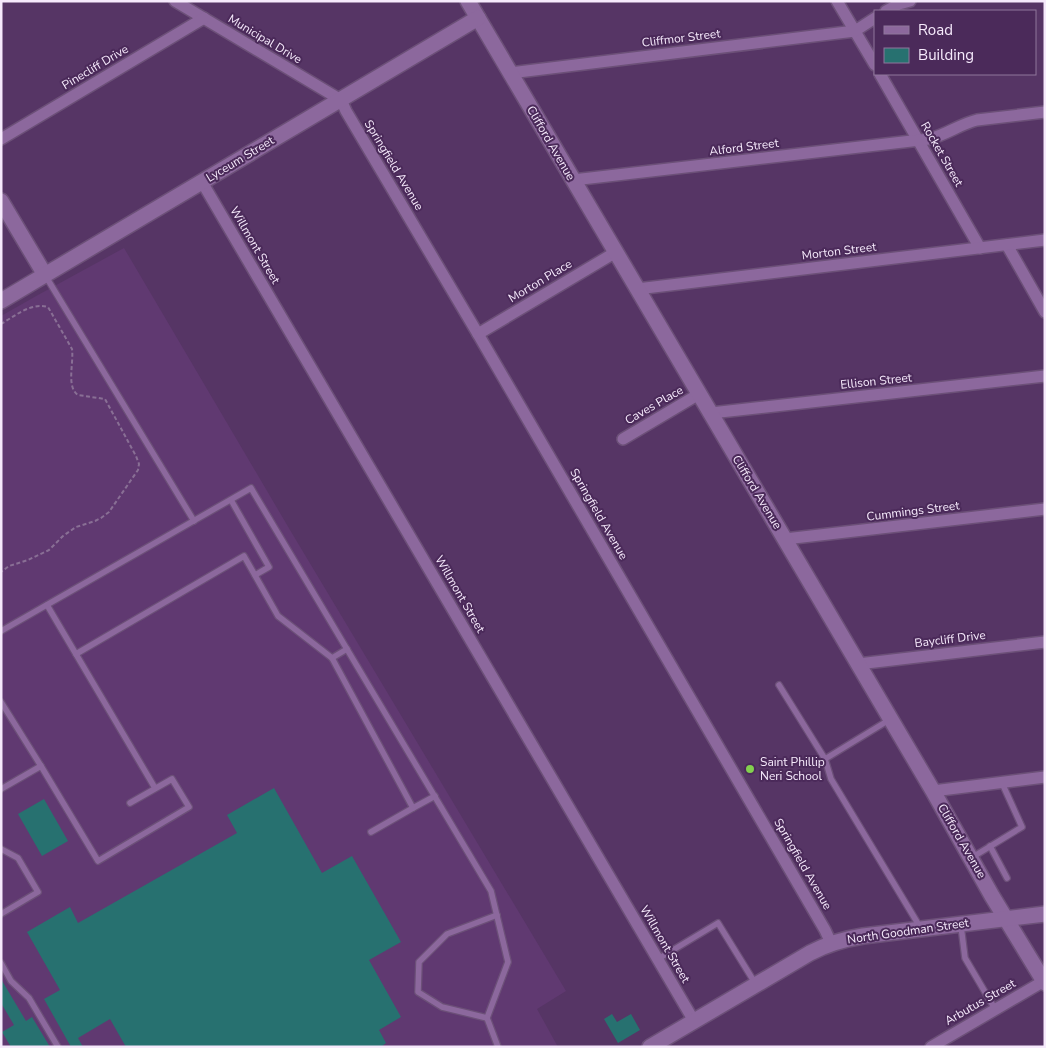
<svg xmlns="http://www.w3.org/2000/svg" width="1046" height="1048" viewBox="0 0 1046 1048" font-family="'Nunito Sans',sans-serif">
  <rect width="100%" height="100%" fill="#563565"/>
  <!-- built -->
  <polygon fill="#603971" points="124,248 290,530 566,991 537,1009 558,1047 1,1047 1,316 38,295"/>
  <!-- building -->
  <g fill="#277170">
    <polygon points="274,788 322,873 352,856 401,942 369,960 401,1017 379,1030 386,1043 381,1047 126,1047 110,1019 78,1038 83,1047 71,1047 44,999 60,990 27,932 70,907 78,923 237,833 227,815"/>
    <polygon points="44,799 68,841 42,856 18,814"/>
    <polygon points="1,979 26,1021 32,1017 50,1047 11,1047 2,1032 14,1025 1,1003"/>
    <polygon points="612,1014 617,1022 631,1014 640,1030 618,1043 604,1019"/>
  </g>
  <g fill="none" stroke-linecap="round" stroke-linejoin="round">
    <defs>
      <g id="lane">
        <polyline points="45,275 194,521"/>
        <polyline points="231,500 269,567 255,575"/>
        <polyline points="47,605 155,788"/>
        <polyline points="1,631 251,488 491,891 508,962 487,1018 498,1047"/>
        <polyline points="76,654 244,556 278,616 332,658 347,649"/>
        <polyline points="332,658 413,808 435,796"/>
        <polyline points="779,685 825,759 889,720"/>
        <polyline points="1,702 41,766"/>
        <polyline points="825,759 831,779 920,927"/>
        <polyline points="1,789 41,766 98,861 189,807 172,779 130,803"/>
        <polyline points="371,832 413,808"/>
        <polyline points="990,846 1007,878"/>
        <polyline points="1,849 18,858 38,892 1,914"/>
        <polyline points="971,858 1022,827 1002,783"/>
        <polyline points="961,926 965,958 995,1009"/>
        <polyline points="658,959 718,923 755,983"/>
        <polyline points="1,963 11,981 29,998 58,1047"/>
        <polyline points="487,1018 442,1007 418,992 419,962 447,934 497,915"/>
      </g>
      <g id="street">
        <polyline points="175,1 341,100 346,111 478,334 825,930 831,943"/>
        <polyline points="837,1 875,65"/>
        <polyline points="886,11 899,4 910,1"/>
        <polyline points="510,73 855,31 875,18"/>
        <polyline points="880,74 980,248"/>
        <polyline points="1,139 204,18"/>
        <path d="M573,180L929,139C946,135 960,124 977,120L1045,112"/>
        <polyline points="202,182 694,1021"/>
        <polyline points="1007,245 1045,312"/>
        <polyline points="637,289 1045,240"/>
        <polyline points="478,334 616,252"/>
        <polyline points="711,413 1045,376"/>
        <polyline points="623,439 699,394"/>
        <polyline points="785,539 1045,509"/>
        <polyline points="858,664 1045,642"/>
        <polyline points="933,791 1045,777"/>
        <polyline points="931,1047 1044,981"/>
      </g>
      <g id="secondary">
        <polyline points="468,1 933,791 992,896 1045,983"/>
        <polyline points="1,201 45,275"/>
        <polyline points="1,301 478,18"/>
        <path d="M650,1047L810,953C827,944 844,939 863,936L1045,914"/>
      </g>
    </defs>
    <!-- lane casing -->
    <use href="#lane" stroke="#6c5078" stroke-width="8"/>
    <!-- street casing -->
    <use href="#street" stroke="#6c5078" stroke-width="14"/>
    <!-- secondary casing -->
    <use href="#secondary" stroke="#6c5078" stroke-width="18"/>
    <!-- path -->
    <path stroke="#896f95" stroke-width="2" stroke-dasharray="4 2.5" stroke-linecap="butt" d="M1,324C15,316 31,302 48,307L72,349C74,363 66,387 78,395L105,399L136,456L139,464L138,470L109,512L101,518L95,521L76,527L63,536L49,550L28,560L9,566L1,572"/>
    <!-- lane -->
    <use href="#lane" stroke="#8c689d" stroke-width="5.5"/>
    <!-- street -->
    <use href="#street" stroke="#8c689d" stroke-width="11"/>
    <!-- secondary -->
    <use href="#secondary" stroke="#8c689d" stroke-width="15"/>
  </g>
  <!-- markers -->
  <circle fill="#83d04f" stroke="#4b2a5a" stroke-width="2" cx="750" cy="769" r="5"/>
  <g text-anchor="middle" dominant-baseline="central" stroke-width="4" stroke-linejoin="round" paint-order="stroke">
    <!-- street labels -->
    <g font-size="12" fill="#f6eafc" stroke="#4b2a5a">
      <text transform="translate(681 38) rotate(-7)">Cliffmor Street</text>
      <text transform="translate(265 39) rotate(31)">Municipal Drive</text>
      <text transform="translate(95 67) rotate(-31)">Pinecliff Drive</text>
      <text transform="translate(551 143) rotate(60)">Clifford Avenue</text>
      <text transform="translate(744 147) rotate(-7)">Alford Street</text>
      <text transform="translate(942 154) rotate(60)">Rocket Street</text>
      <text transform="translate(240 159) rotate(-31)">Lyceum Street</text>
      <text transform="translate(394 165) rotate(59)">Springfield Avenue</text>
      <text transform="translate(255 245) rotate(60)">Willmont Street</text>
      <text transform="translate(839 251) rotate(-7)">Morton Street</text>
      <text transform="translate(540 281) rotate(-31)">Morton Place</text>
      <text transform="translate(876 381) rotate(-6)">Ellison Street</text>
      <text transform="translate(654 405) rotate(-30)">Caves Place</text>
      <text transform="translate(757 492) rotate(59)">Clifford Avenue</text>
      <text transform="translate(913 511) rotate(-7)">Cummings Street</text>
      <text transform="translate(599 514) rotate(60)">Springfield Avenue</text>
      <text transform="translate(460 594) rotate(60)">Willmont Street</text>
      <text transform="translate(950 639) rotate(-7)">Baycliff Drive</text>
      <text transform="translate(962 841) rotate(60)">Clifford Avenue</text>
      <text transform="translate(803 864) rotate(60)">Springfield Avenue</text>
      <text transform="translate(908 931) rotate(-8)">North Goodman Street</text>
      <text transform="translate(665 944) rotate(60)">Willmont Street</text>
      <text transform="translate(980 1002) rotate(-30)">Arbutus Street</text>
    </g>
    <!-- poi labels -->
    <g font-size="12" fill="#f6eafc" stroke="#4b2a5a" text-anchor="start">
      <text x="760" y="762">Saint Phillip<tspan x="760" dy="14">Neri School</tspan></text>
    </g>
  </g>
  <!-- border -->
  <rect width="1046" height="1048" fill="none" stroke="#f6eafc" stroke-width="5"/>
  <!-- legend -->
  <rect x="874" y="10" width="162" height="65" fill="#4b2a5a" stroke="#8f779b"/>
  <rect x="884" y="26" width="25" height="8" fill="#8c689d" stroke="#8f779b"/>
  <text x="918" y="35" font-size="15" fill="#f6eafc">Road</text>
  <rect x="884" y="48" width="25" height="15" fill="#277170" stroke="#8f779b"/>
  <text x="918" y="60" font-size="15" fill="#f6eafc">Building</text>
</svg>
